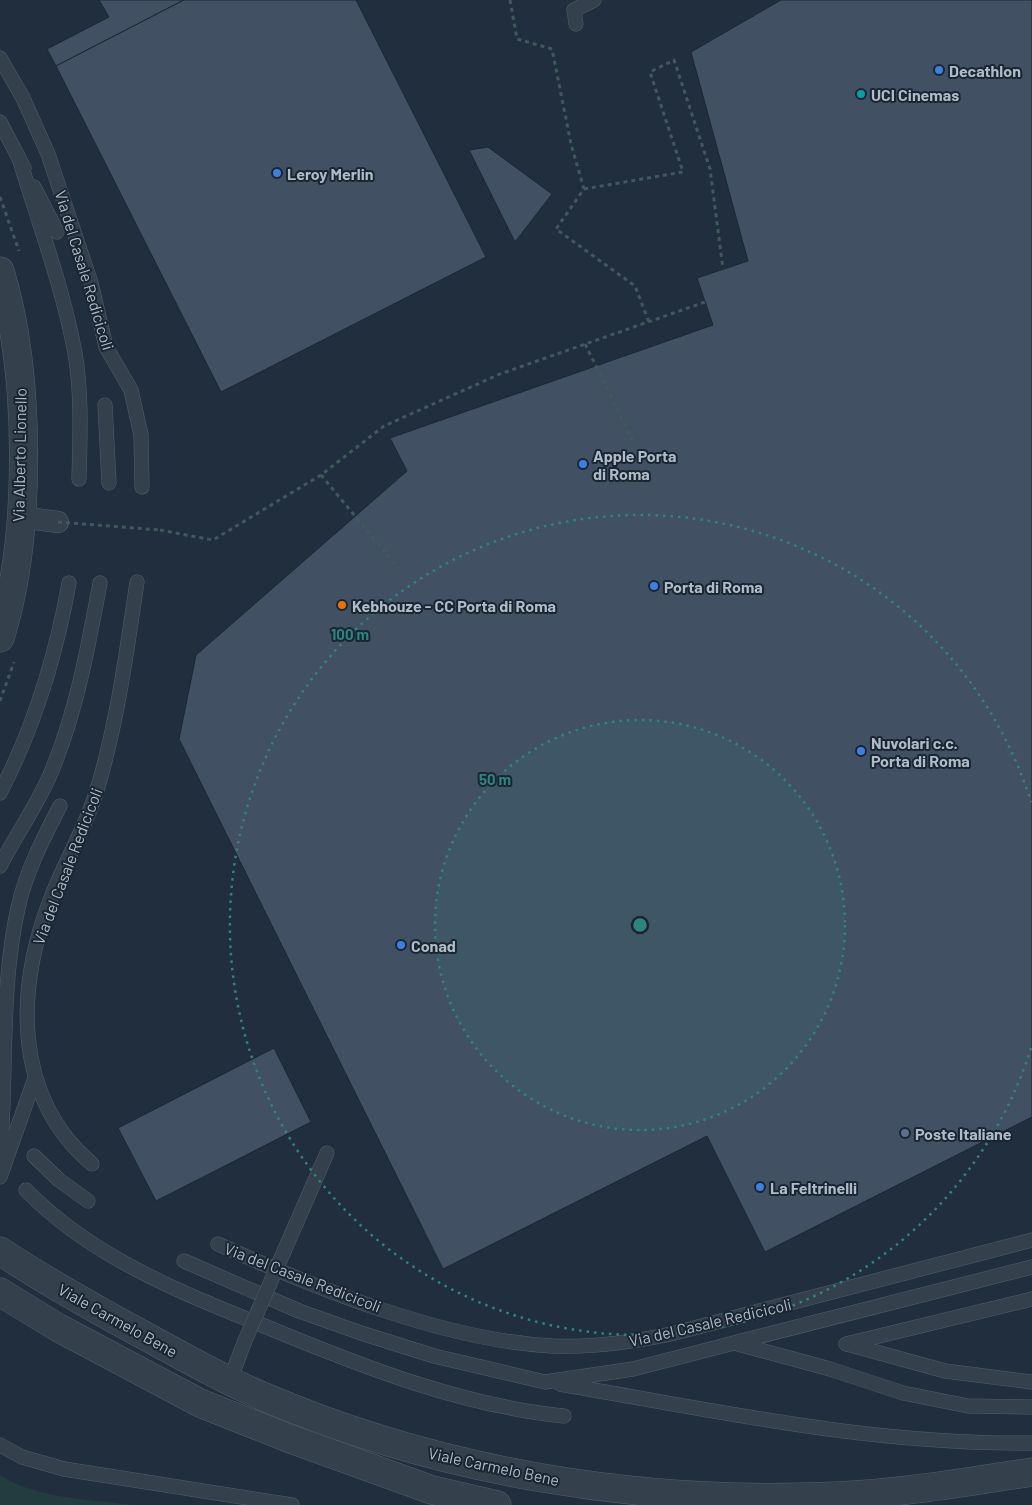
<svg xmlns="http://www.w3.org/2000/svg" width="1032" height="1505" viewBox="0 0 1032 1505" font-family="Barlow,sans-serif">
  <rect width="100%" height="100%" fill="#212e3e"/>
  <!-- green -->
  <path fill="#233c3f" d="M0,1475C38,1499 89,1499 132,1505H0Z"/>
  <!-- building -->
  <g fill="#415062" stroke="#1c2734">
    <polygon points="99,0 184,0 56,66 47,49 109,17"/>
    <polygon points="184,0 356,0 486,257 221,392 56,66"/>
    <polygon points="781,0 1032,0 1032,1117 765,1252 707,1136 443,1269 179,739 196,655 407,471 390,438 713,325 697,278 748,261 691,52"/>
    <polygon points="488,147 552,194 515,242 469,150"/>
    <polygon points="274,1048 311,1122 156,1201 118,1128"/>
  </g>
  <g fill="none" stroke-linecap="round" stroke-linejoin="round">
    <defs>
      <g id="service">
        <polyline points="576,24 574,10 594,0"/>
        <polyline points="0,58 23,98 48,154 91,283 106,347 131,390 141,435 142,487"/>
        <polyline points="0,122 24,168"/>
        <path d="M20,161C39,224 63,288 75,353C82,394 80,438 79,479"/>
        <polyline points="34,187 57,232"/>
        <polyline points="105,405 109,483"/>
        <path d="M0,793C34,727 56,656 69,583"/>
        <path d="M0,866C16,835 36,807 50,775C76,714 88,648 100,583"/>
        <polyline points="34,1156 59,1180 88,1201"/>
        <path d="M0,1159C7,1077 0,988 18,908C26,871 43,839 60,806"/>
        <path d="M92,1164C12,1096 16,988 51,898C66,859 88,823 99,783C118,718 127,649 137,582"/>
        <polyline points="0,1177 35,1078"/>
        <path d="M26,1190C93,1259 187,1295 274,1330C366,1368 464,1406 564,1416"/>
        <path d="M218,1244C315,1288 443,1340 551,1346C591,1348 632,1342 671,1334L1032,1240"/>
        <polyline points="285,1249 327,1153"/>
        <polyline points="184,1261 299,1311 361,1333 434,1356 545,1382 633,1369 734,1343 830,1369 903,1393 968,1406 1032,1407"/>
        <polyline points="737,1342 1032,1267"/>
        <polyline points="846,1344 1032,1299"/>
        <polyline points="847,1344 945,1371 1032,1382"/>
        <polyline points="230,1380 244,1343"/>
        <path d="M560,1384C716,1411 873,1445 1032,1443"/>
        <polyline points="0,1445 22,1457 64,1469 292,1505"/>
      </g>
      <polyline id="pedestrian" points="20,517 58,522"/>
      <path id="minor" d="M0,271C31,374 32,536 0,638"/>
      <g id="tertiary">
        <path d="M0,1251C44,1280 90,1306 136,1331C177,1353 219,1378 262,1396C442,1473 642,1505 837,1496C902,1493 968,1482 1032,1472"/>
        <polyline points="0,1292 57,1327 200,1403 288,1438 432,1490 497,1505"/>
      </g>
    </defs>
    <!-- service casing -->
    <use href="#service" stroke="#535e6b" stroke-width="15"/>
    <!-- pedestrian casing -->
    <use href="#pedestrian" stroke="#535e6b" stroke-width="22"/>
    <!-- minor casing -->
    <use href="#minor" stroke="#535e6b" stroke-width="29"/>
    <!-- tertiary casing -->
    <use href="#tertiary" stroke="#535e6b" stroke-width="29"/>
    <!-- path -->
    <g stroke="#41595c" stroke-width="3" stroke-dasharray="4 4" stroke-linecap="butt">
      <polyline points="510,0 517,39 552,49 571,144 584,189 556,229 635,286 649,322"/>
      <polyline points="584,189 683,172 650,72 674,60 710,169 723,269"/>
      <polyline points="0,197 19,251"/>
      <polyline points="585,344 634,443"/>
      <polyline points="321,475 398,568"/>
      <polyline points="160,530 213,540 321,475 384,426 500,374 705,302"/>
      <polyline points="0,701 14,662"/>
    </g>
    <!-- service -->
    <use href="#service" stroke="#35404d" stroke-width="14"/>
    <!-- pedestrian -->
    <use href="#pedestrian" stroke="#35404d" stroke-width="21"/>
    <!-- minor -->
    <use href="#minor" stroke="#35404d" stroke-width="28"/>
    <!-- tertiary -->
    <use href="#tertiary" stroke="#35404d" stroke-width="28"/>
    <defs>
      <polyline id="service-bridge" points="244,1343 285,1249"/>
    </defs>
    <!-- service-bridge casing -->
    <use href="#service-bridge" stroke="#535e6b" stroke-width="15" stroke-linecap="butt"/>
    <!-- path-bridge -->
    <polyline stroke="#41595c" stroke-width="3" stroke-dasharray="4 4" stroke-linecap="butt" points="58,522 160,530"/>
    <!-- service-bridge -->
    <use href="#service-bridge" stroke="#35404d" stroke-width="14"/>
  </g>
  <!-- distance rings -->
  <circle cx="640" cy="925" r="205" fill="#2f8480" fill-opacity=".12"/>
  <g fill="none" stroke="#2f8480" stroke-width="2.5" stroke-dasharray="2.5 5">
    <circle cx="640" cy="925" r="205"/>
    <path d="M1031 1048A410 410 0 1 1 1031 802"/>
  </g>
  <!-- markers -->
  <g fill="#3f7fe0" stroke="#1a2532" stroke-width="2">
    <circle cx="939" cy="70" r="5"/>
    <circle cx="277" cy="173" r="5"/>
    <circle cx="583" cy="464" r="5"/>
    <circle cx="654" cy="586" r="5"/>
    <circle cx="861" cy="751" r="5"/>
    <circle cx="401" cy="945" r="5"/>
    <circle cx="760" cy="1187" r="5"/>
  </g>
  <circle fill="#0f9aa8" stroke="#1a2532" stroke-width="2" cx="861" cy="94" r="5"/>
  <circle fill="#e8710a" stroke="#1a2532" stroke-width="2" cx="342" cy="605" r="5"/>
  <circle fill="#5c6f8a" stroke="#1a2532" stroke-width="2" cx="905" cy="1133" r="5"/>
  <g text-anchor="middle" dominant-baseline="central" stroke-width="4" stroke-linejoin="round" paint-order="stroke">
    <!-- poi labels -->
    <g font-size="16" font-weight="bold" fill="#b0bbc9" stroke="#1a2532" text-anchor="start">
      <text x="949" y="70">Decathlon</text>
      <text x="871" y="94">UCI Cinemas</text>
      <text x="287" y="173">Leroy Merlin</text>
      <text x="593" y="455">Apple Porta<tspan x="593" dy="18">di Roma</tspan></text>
      <text x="664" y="586">Porta di Roma</text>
      <text x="352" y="605">Kebhouze - CC Porta di Roma</text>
      <text x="871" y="742">Nuvolari c.c.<tspan x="871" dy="18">Porta di Roma</tspan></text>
      <text x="411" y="945">Conad</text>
      <text x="915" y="1133">Poste Italiane</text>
      <text x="770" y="1187">La Feltrinelli</text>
    </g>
    <!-- street labels -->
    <g font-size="16" fill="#b0bbc9" stroke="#1a2532">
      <text transform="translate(85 270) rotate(73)">Via del Casale Redicicoli</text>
      <text transform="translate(19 455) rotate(-89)">Via Alberto Lionello</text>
      <text transform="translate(67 866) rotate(-69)">Via del Casale Redicicoli</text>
      <text transform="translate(303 1277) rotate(21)">Via del Casale Redicicoli</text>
      <text transform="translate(118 1320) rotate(29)">Viale Carmelo Bene</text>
      <text transform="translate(710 1322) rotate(-13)">Via del Casale Redicicoli</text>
      <text transform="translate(494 1466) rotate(12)">Viale Carmelo Bene</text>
    </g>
  </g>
  <circle cx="640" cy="925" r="8" fill="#2f8480" stroke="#1a2532" stroke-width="2.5"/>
  <g font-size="15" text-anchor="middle" font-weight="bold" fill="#2f8480" stroke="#1a2532" stroke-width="4" stroke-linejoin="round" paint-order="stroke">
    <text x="350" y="640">100 m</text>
    <text x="495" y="785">50 m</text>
  </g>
</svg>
